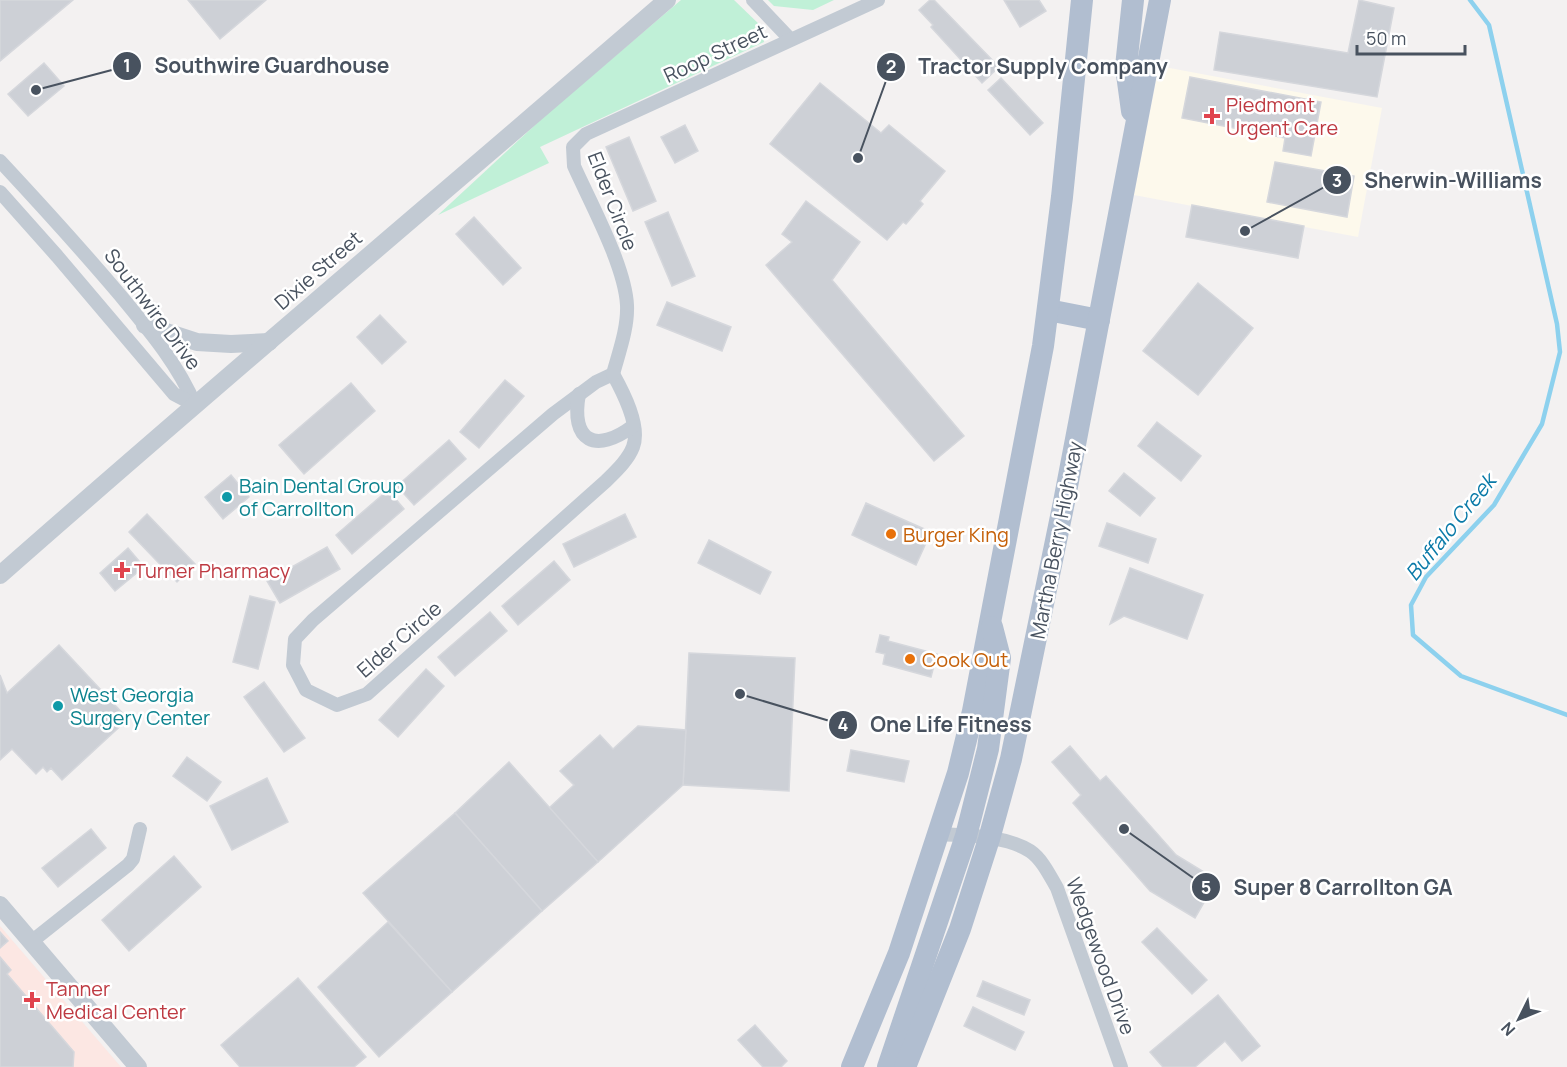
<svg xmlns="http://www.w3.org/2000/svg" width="1567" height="1067" viewBox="0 0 1567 1067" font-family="Manrope,sans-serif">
  <rect width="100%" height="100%" fill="#f3f1f1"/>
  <!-- commercial -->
  <polygon fill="#fdf9ec" points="1159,66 1382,108 1358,237 1134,195"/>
  <!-- medical -->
  <polygon fill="#fce7e3" points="0,926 6,933 121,1067 0,1067"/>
  <!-- green -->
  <g fill="#c0f0d7">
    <polygon points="681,0 734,0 761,26 764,42 540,147 549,163 438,215 548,113"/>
    <polygon points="768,0 834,0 813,10 774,6"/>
  </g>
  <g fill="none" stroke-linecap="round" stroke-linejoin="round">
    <!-- stream -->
    <polyline stroke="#8dd1ee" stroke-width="4.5" points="1470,0 1489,25 1557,324 1560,352 1542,424 1494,505 1426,577 1411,605 1413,635 1461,676 1567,715"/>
  </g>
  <!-- building -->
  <g fill="#cdd0d6" stroke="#d5d7dc" stroke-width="1.5">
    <polygon points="0,0 73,0 0,61"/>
    <polygon points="188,0 266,0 220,39"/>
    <polygon points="930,0 934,0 999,67 982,83 931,27 933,25 919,10"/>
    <polygon points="1004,0 1039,0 1046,11 1020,27"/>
    <polygon points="1359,0 1394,8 1377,97 1214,70 1220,32 1348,53"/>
    <polygon points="44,63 64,86 28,116 8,94"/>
    <polygon points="1190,77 1321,102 1311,156 1283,151 1285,138 1182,118"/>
    <polygon points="1001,78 1043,123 1030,135 988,90"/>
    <polygon points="820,83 881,133 889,125 945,171 920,201 923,204 906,224 903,222 887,240 770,144"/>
    <polygon points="685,125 698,151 675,163 661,137"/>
    <polygon points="629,137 656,201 633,211 606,147"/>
    <polygon points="1275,162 1354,176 1347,217 1267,202"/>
    <polygon points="806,201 860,242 832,280 964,436 934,461 766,265 792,242 782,234"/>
    <polygon points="1192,205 1304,226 1298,258 1186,237"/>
    <polygon points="668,212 695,276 672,286 645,222"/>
    <polygon points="474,217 521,268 503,285 456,234"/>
    <polygon points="1198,283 1253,328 1198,395 1143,351"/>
    <polygon points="667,302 731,327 722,351 657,325"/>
    <polygon points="380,315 406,342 382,364 357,337"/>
    <polygon points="505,380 524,396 479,448 460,432"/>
    <polygon points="351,383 375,411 304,474 279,445"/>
    <polygon points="1157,422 1201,456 1181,481 1138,446"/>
    <polygon points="449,440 466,459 414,505 397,486"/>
    <polygon points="1124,473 1155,498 1140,516 1109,491"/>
    <polygon points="231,475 249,497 223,519 205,497"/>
    <polygon points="388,490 404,509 352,554 336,535"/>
    <polygon points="866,503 931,532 916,565 852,535"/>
    <polygon points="147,514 195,564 177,582 129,532"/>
    <polygon points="625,514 636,537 574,567 563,544"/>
    <polygon points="1107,523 1156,539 1148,563 1099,546"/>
    <polygon points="709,540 771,572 760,594 698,563"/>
    <polygon points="327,547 340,569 280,603 267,581"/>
    <polygon points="128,548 144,567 115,591 100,573"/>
    <polygon points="554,561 570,580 518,625 502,606"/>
    <polygon points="1130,568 1203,595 1187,639 1124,616 1110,624"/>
    <polygon points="250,596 275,602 258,669 233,662"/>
    <polygon points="490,612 507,631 455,676 438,657"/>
    <polygon points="880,635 889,637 888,641 937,654 931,677 883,664 885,654 876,652"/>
    <polygon points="59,645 128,719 62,780 51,768 47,772 43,767 36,774 12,749 0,760 0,675 7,693"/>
    <polygon points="689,653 795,658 789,791 683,785"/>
    <polygon points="426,669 444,686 398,737 379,720"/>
    <polygon points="264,682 305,738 284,752 244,697"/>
    <polygon points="638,726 686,730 683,785 598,862 549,808 574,785 560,771 600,735 613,749"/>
    <polygon points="1070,746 1100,781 1106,776 1176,855 1217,880 1195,918 1150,891 1073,803 1081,795 1052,762"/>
    <polygon points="851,750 909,761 904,782 847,771"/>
    <polygon points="187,757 221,782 207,801 173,776"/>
    <polygon points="509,762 598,862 542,911 455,813"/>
    <polygon points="267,778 288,822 232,850 210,806"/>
    <polygon points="455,813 542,911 452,992 363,893"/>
    <polygon points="91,829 106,848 58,887 42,868"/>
    <polygon points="174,856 201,887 129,951 102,920"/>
    <polygon points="388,922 452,992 379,1057 318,987"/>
    <polygon points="1157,928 1207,980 1192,994 1142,942"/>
    <polygon points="0,932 8,941 0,948"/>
    <polygon points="0,957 11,970 7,974 74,1052 73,1067 0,1067"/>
    <polygon points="298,978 366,1057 354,1067 240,1067 221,1045"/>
    <polygon points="983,981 1030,1000 1024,1015 977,996"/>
    <polygon points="1218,995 1260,1046 1242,1061 1225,1041 1195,1067 1163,1067 1150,1052"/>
    <polygon points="973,1007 1024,1032 1015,1050 964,1026"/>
    <polygon points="755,1025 787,1061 781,1067 763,1067 738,1040"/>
  </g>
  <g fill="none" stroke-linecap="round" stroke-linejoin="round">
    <!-- minor -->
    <g stroke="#c2cad3" stroke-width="14">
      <polyline points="753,0 790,39"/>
      <path d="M0,161C41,205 81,249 120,295C148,329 178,364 195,405"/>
      <polyline points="0,192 57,256 174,394 195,405"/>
      <path d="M613,374C623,392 641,426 633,447C628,460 616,471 606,481L367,694L337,705L306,690L293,665L295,639L313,620L553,414L596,382Z"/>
      <path d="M613,374C619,352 628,328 627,305C625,266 591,204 574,166L573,147L586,134L878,0"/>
      <path d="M579,394C570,442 596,454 633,426"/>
      <path d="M939,834C967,836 1005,835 1030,851C1042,859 1050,876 1057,888L1121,1067"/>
      <polyline points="31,942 128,865 133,859 140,829"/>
    </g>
    <!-- tertiary -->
    <g stroke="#c2cad3" stroke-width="18">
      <polyline points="145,325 197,342 231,344 269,342"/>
      <path d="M0,575C220,381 445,192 667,0"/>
      <polyline points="0,905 138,1067"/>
    </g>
    <!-- primary -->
    <g stroke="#b1bed0" stroke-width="22">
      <polyline points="1132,111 1126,67 1133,0"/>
      <polyline points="1048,310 1099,320"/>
      <polyline points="852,1067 899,953 958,773 973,711 1043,346 1062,197 1082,0"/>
      <polyline points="888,1067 966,836 988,749 1000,658 992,627"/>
      <polyline points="905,1067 960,929 989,839 1011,759 1064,502 1160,0"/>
    </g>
  </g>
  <!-- markers -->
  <g fill="#e0444e" stroke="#fff" stroke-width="2">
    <path d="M1209 107h6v6h6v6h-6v6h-6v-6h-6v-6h6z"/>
    <path d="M119 561h6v6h6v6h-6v6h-6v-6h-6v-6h6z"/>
    <path d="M29 991h6v6h6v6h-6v6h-6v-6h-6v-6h6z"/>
  </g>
  <g fill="#0f9aa8" stroke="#fff" stroke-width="2">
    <circle cx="227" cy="497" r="6"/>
    <circle cx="58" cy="706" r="6"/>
  </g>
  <g fill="#e8710a" stroke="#fff" stroke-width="2">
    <circle cx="891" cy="534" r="6"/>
    <circle cx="910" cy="659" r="6"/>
  </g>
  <g text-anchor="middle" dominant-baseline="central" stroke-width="5" stroke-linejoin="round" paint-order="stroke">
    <!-- street labels -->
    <g font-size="20" fill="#48525f" stroke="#fff">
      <text transform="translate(715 53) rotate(-25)">Roop Street</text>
      <text transform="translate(613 201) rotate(69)">Elder Circle</text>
      <text transform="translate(318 270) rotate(-41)">Dixie Street</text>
      <text transform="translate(153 309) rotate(53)">Southwire Drive</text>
      <text transform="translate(1056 540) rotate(-79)">Martha Berry Highway</text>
      <text transform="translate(399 639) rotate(-41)">Elder Circle</text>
      <text transform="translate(1101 956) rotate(70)">Wedgewood Drive</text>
    </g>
    <!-- health labels -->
    <g font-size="20" fill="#be3a42" stroke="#fff" text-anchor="start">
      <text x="1226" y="104">Piedmont<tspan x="1226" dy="23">Urgent Care</tspan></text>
      <text x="134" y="570">Turner Pharmacy</text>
      <text x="46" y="988">Tanner<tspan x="46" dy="23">Medical Center</tspan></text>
    </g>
    <!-- culture labels -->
    <g font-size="20" fill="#0d838f" stroke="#fff" text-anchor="start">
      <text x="239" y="485">Bain Dental Group<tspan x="239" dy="23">of Carrollton</tspan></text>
      <text x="70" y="694">West Georgia<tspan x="70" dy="23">Surgery Center</tspan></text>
    </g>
    <!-- food labels -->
    <g font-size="20" fill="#c56008" stroke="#fff" text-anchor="start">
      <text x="903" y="534">Burger King</text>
      <text x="922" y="659">Cook Out</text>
    </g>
    <!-- water labels -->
    <g font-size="21" font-style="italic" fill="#0a7aa8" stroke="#fff">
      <text transform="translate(1450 527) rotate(-51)">Buffalo Creek</text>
    </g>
  </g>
  <!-- callouts -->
  <path fill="none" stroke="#48525f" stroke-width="2" d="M36 90L127 66M858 158L891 67M1245 231L1337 180M740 694L843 725M1124 829L1206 887"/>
  <g fill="#48525f" stroke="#fff" stroke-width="2">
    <circle cx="36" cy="90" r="6"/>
    <circle cx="858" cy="158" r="6"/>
    <circle cx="1245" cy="231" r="6"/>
    <circle cx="740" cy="694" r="6"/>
    <circle cx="1124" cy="829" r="6"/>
    <circle cx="127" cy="66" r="15"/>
    <circle cx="891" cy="67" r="15"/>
    <circle cx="1337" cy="180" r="15"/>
    <circle cx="843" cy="725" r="15"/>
    <circle cx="1206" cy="887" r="15"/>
  </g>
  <g font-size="18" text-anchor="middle" font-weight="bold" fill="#fff">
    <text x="127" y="72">1</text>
    <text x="891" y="73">2</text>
    <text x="1337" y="187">3</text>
    <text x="843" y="731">4</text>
    <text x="1206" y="894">5</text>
  </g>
  <g font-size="21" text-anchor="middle" font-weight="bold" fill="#48525f" stroke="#fff" stroke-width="5" stroke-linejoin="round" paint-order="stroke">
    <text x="272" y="73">Southwire Guardhouse</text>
    <text x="1043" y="74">Tractor Supply Company</text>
    <text x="1453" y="188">Sherwin-Williams</text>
    <text x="951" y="732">One Life Fitness</text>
    <text x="1343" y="895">Super 8 Carrollton GA</text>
  </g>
  <!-- north arrow -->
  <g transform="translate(1519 1019) rotate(227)" stroke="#ffffff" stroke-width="4.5" paint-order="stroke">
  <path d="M0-4.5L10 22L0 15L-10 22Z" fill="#48525f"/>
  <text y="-9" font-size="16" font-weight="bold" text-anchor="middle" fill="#48525f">N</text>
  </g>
  <!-- scale -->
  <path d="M1357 45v9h108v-9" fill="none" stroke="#48525f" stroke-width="3"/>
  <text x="1366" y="45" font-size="18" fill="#48525f" stroke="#ffffff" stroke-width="4.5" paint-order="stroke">50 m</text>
</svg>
